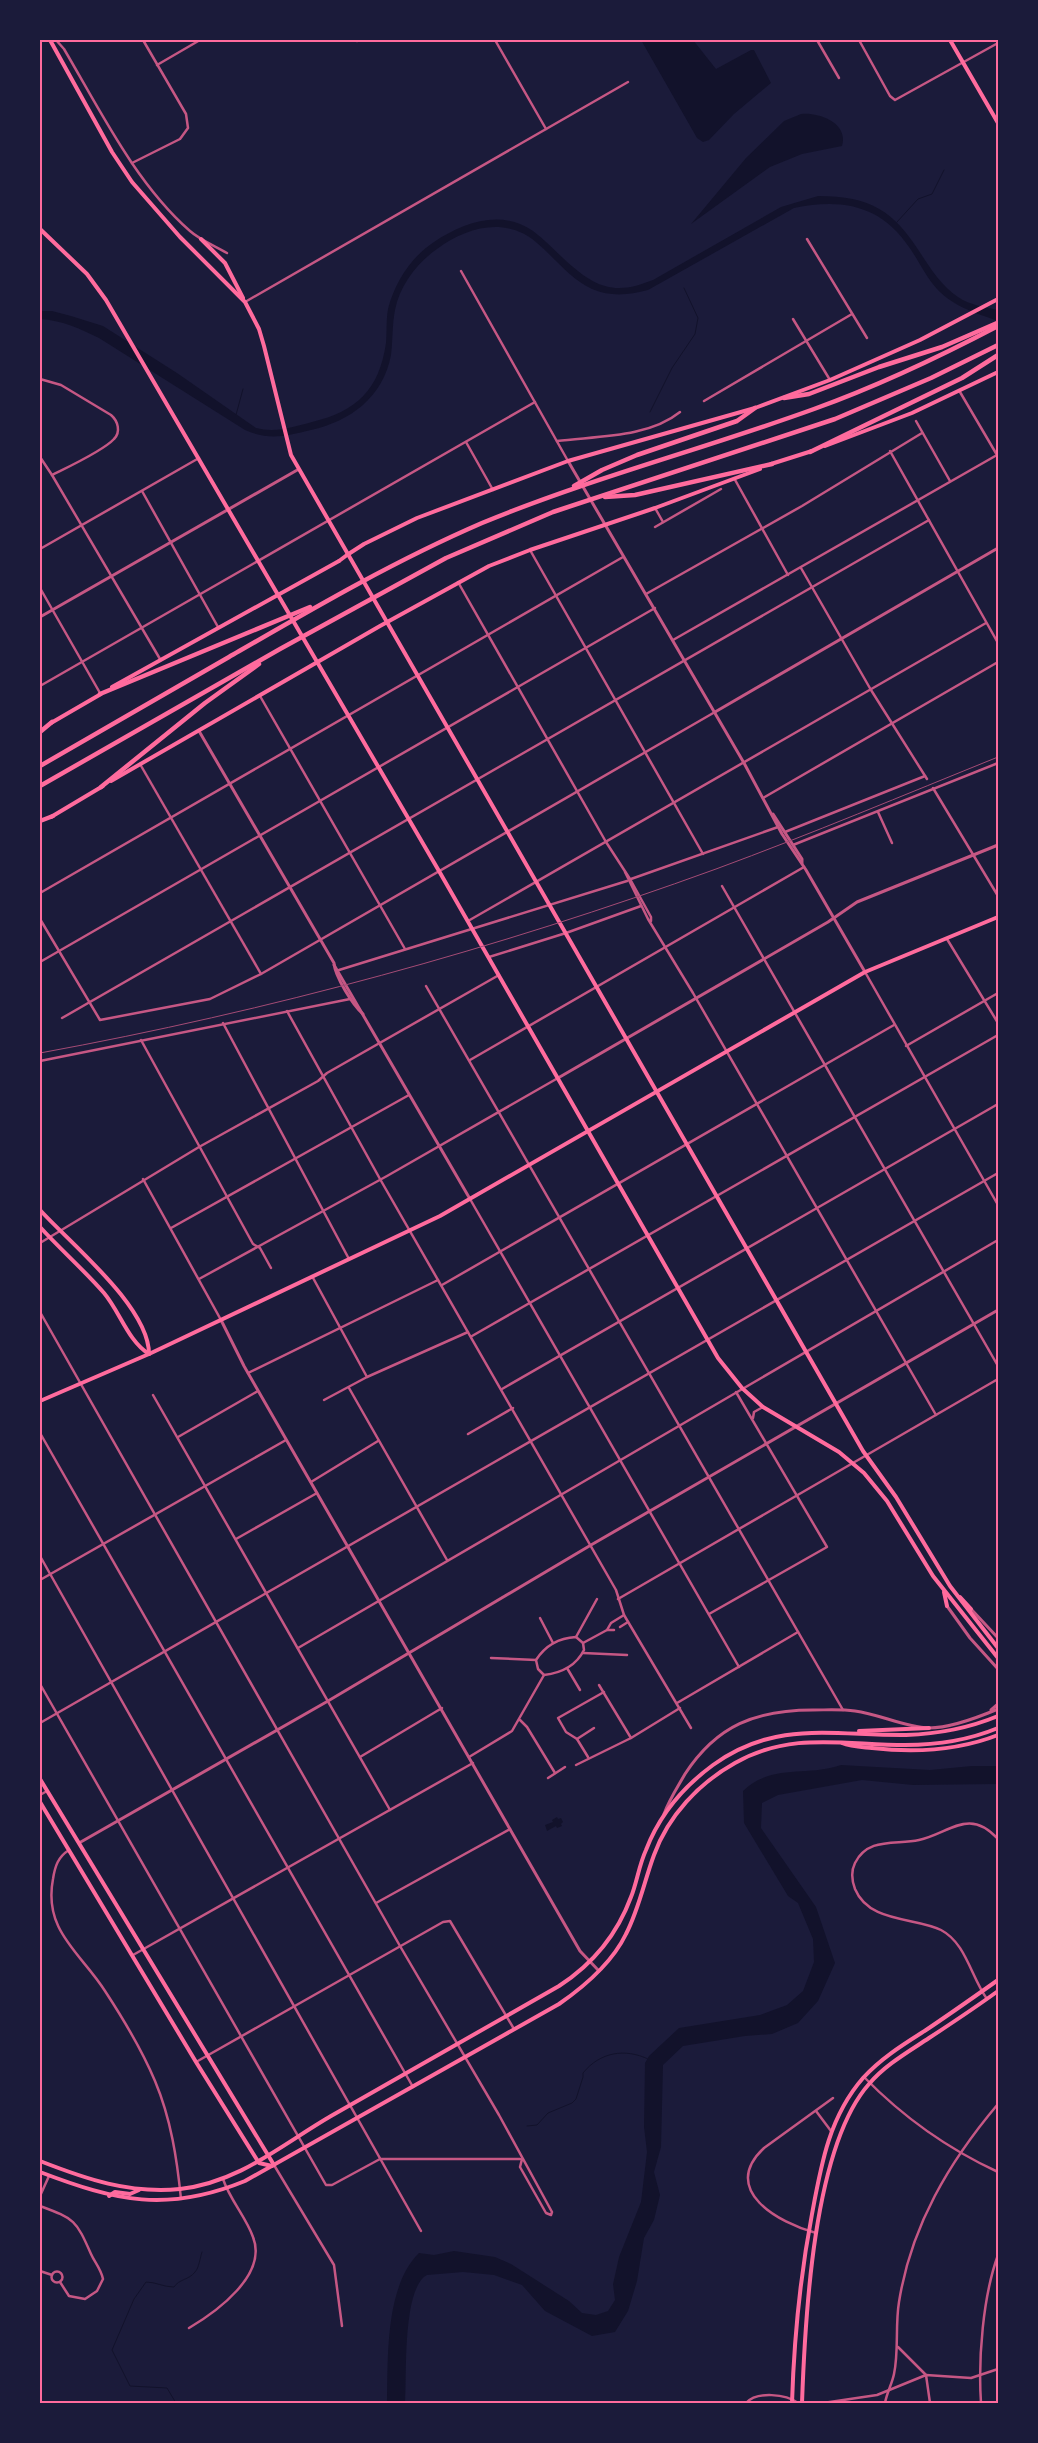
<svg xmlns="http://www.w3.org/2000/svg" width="1038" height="2443" viewBox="0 0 1038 2443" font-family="'DM Sans',sans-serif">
  <rect width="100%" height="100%" fill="#1b1b3a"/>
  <!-- water -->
  <g fill="#12122b">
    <polygon points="641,40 693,40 716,69 751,50 754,50 771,83 734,114 709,140 703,142 697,138"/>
    <path d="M801,114C819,112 849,123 842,146L802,154L770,167L691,224L746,158L784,121Z"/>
    <path d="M818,196C871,196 894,211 921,254C932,271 942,286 958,297C969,305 985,307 998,310V321C976,313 954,307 937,289C926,277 919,261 909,247C881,205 841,198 794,208L648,290C629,295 611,297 592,289C570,279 555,258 537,243C506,216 467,227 437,249C417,263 400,285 395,310C392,325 393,340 391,355C383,397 351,421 311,430C286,436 269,441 245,430L99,338C81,329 61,320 40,319V311H52L71,316L103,326L177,373L256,428C276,433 293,427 312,422C357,411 379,390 386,343C387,332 386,320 388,309C395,282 411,257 434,242C464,222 501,209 533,231C544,239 554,250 564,259C576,270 590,282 605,286C622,291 637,286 653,280L781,207Z"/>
    <path d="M841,1765L930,1770L972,1766H998V1784L913,1785L862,1780L778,1795L762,1803L761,1828L816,1907L835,1963L818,2001L798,2023L772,2034L745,2036L683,2046L663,2065L661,2147L654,2172L660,2195L654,2220L644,2238L637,2281L628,2311L615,2332L592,2336L545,2311L522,2285L494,2275L463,2272L427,2275C402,2288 407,2377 405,2403H387C388,2358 385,2286 419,2253L434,2255L454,2251L495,2257L511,2264L569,2301L582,2313L596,2315L608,2311L615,2300L613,2284L619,2257L641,2202L647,2152L644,2127L645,2063L649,2056L679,2028L760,2015L787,2005L803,1991L814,1962L813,1939L798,1903L788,1896L744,1823L743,1791C772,1763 808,1777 841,1765Z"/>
    <polygon points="557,1817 558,1819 561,1818 563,1822 561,1824 562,1826 557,1828 556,1826 547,1831 545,1825 553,1822 552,1820"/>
  </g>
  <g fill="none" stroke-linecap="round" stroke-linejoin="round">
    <!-- stream -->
    <g stroke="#12122b" stroke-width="1">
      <polyline points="897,222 918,199 932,194 944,170"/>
      <polyline points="650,412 672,368 695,334 698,318 684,288"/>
      <polyline points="236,415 243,389"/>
      <path d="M527,2126L537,2125L548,2113L572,2103L576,2099L583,2077V2073C600,2052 625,2048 648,2059"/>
      <path d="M176,2403L167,2388L130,2386L112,2350L134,2299L146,2282C156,2282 163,2287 174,2287C179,2279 189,2280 195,2272C199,2268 200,2258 202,2252"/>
    </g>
    <!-- minor -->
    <g stroke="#c65784" stroke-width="2.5">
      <path d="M56,40L64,49C100,110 136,184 190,231C200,240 215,246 227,253"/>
      <polyline points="357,40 357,41"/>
      <polyline points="495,40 546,129"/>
      <polyline points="817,40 839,78"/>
      <polyline points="859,40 890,96 895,100 998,43"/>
      <polyline points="157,65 200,40"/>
      <polyline points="132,163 180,139 188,128 186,114 143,40"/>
      <polyline points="807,239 867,338"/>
      <polyline points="461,271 568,461"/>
      <polyline points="245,302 628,82"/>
      <polyline points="793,319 830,380"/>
      <path d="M40,379L61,385L111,415C118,421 121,432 114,439C103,451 68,467 52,475L40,457"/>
      <polyline points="960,392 997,455"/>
      <polyline points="704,401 852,314"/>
      <polyline points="916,421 950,481"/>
      <path d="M557,441C596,436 648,438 680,412"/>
      <polyline points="466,442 493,490"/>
      <polyline points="890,451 998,643"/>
      <polyline points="52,475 160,659"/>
      <polyline points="734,478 788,575"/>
      <polyline points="142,491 218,627"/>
      <polyline points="655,508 663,522"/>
      <polyline points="655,527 721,489"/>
      <polyline points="40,549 199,458"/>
      <polyline points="530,550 703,854"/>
      <polyline points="801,568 871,690 927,779"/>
      <polyline points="458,582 606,842 630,879 651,917 651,921"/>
      <polyline points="40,588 100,693"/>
      <polyline points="646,594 802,506 922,433"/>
      <polyline points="673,640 997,455"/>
      <polyline points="40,686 535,402"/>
      <polyline points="260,696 405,949"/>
      <polyline points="140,764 261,974"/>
      <polyline points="933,788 998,896"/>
      <polyline points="763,798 998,662"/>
      <polyline points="878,812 892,843"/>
      <polyline points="785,832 925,776"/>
      <polyline points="793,845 998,763"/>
      <polyline points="625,872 648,919 693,993 936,1415"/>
      <polyline points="631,879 778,827"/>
      <polyline points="722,886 998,1366"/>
      <polyline points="40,893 623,557"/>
      <polyline points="40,919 100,1020 210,999 261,974 715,712"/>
      <polyline points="468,921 986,623"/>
      <polyline points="947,939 998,1023"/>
      <polyline points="489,957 566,933 641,906"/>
      <polyline points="40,962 655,608"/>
      <polyline points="339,970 627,881"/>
      <polyline points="865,972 998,1205"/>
      <polyline points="426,986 843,1710"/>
      <polyline points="287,1011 380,1179 616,1590 624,1615 691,1728"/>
      <polyline points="62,1018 929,520"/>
      <polyline points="223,1023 349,1259"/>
      <polyline points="141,1040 253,1244 260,1248 271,1268"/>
      <polyline points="906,1046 998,993"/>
      <polyline points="470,1060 804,867"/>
      <polyline points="40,1061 350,999"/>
      <polyline points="143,1179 221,1320"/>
      <polyline points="470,1199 739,1667"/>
      <polyline points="171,1228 409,1095"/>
      <polyline points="40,1243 199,1147 318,1081 327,1073 499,975"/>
      <polyline points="312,1276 367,1377"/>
      <polyline points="199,1279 387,1176 558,1078"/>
      <polyline points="442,1285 894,1025"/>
      <polyline points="40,1312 400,1946 499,2115 552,2212 551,2215 546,2213 520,2167 522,2159"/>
      <polyline points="472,1336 998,1035"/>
      <polyline points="248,1373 438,1280"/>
      <polyline points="349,1388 447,1560"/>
      <polyline points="502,1389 998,1104"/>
      <polyline points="153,1395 390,1810"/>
      <polyline points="324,1400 367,1377 468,1332"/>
      <polyline points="753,1418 754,1412 763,1407"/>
      <polyline points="40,1433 413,2087"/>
      <polyline points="468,1434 513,1408"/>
      <polyline points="178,1437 258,1391"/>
      <polyline points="311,1482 378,1441"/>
      <polyline points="236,1539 317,1493"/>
      <polyline points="40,1556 421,2231"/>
      <polyline points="40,1580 286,1440"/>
      <polyline points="618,1599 998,1379"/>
      <polyline points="709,1614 827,1547 736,1392"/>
      <polyline points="540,1618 553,1643"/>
      <polyline points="620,1627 628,1622"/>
      <polyline points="607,1630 614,1630"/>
      <path d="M576,1637L583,1643L584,1650C576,1666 561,1673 544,1675L538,1669L536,1660C545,1646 559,1638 576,1637Z"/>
      <polyline points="576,1637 597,1599"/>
      <polyline points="583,1643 607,1630 611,1623 624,1615"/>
      <polyline points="298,1648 998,1240"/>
      <polyline points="583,1653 627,1655"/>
      <polyline points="491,1658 536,1660"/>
      <polyline points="567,1668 580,1690"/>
      <polyline points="40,1684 326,2185 332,2185 380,2159 520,2159"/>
      <polyline points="599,1685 631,1738"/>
      <polyline points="677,1703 798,1632"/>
      <polyline points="520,1720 527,1727 555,1773"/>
      <polyline points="40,1723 998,1173"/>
      <polyline points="577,1739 594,1728"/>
      <polyline points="360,1757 442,1708"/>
      <polyline points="469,1757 512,1731 544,1675"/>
      <polyline points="588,1757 577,1739 566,1732 558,1718 604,1692"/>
      <polyline points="576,1765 631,1738 680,1708"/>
      <polyline points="548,1778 565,1767"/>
      <polyline points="40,1795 47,1791"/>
      <path d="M69,1850C58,1857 55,1866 53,1879C43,1931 81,1953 105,1991C124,2020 142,2050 155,2081C171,2119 177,2159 181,2199"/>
      <polyline points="376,1903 510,1829"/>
      <polyline points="133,1955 473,1763"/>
      <path d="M987,1999C971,1977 966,1943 941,1930C915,1917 869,1923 855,1889C852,1881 851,1871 855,1863C868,1837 895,1845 919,1840C950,1833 969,1807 998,1839"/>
      <polyline points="196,2062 443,1922 450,1921 514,2029"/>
      <path d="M864,2077C903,2117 946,2148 998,2172"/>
      <polyline points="816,2111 831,2131"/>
      <polyline points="274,2165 334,2265 342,2326"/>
      <polyline points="40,2196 49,2176"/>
      <path d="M40,2206C75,2219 76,2220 91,2254C95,2263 101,2269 103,2279L97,2291L85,2299L69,2296L60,2282"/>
      <path d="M816,2233C779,2223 719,2190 764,2148L833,2098"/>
      <polyline points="40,2271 52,2275"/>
      <circle cx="57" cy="2277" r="5.5"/>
      <path d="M189,2328C216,2312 268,2275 253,2237C246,2217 230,2200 223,2179"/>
      <polyline points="898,2347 926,2375 930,2403"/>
      <path d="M746,2403C757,2391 786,2394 798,2403"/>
      <polyline points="823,2403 877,2395 926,2375 971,2378 998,2369"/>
      <path d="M885,2403C887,2392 892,2384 894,2374C899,2351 895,2326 899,2302C911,2226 949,2162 998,2104"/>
      <path d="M981,2403C978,2359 983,2296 998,2255"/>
    </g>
    <!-- tertiary -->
    <g stroke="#c65784" stroke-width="3">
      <polyline points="568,461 744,763 782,834 806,870 865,972"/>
      <polyline points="40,617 299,469"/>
      <polyline points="715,712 998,548"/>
      <path d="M199,731L334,963C335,977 353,1005 363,1014"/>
      <polyline points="773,814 802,859 802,863"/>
      <polyline points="334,965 470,1199"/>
      <polyline points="558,1078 828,922 857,902 998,845"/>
      <polyline points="221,1320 244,1366 580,1951 599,1971"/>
      <polyline points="947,1606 970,1638 998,1669"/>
      <polyline points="971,1609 998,1638"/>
      <polyline points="991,1710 998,1704"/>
      <path d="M664,1814C669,1800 677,1788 685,1774C717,1725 756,1710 813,1710C827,1710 841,1709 855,1711C879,1714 904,1727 929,1728C949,1728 979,1717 998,1709"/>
      <polyline points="79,1843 328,1701 591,1545 998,1310"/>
    </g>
    <!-- secondary -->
    <g stroke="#ff6b9d" stroke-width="4">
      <polyline points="950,40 998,123"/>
      <polyline points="825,446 912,413 998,372"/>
      <polyline points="771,464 812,451"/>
      <polyline points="347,555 364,544 417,518 568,461 755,408 830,380 920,340 998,299"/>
      <polyline points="112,687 339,561"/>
      <polyline points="51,723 101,694"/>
      <polyline points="111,781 380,626 489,566 530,550 655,508 760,469"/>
      <polyline points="51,817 103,786"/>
      <path d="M40,1210C71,1244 149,1307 149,1354"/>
      <path d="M40,1227C61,1250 84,1270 104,1293C120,1312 128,1341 149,1354"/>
      <polyline points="40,1401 149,1354 440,1216 865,972 998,917"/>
      <polyline points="40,1779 274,2165"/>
      <polyline points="40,1802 196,2062 259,2163 272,2166"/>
      <path d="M792,2403C794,2339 800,2277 812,2214C821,2165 829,2117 863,2078C881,2058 904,2044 926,2030C950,2014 974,1997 998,1980"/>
      <path d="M802,2403C805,2319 813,2147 869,2084C885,2065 908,2052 929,2038C952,2023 976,2007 998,1991"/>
    </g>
    <!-- primary -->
    <g stroke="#ff6b9d" stroke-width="4">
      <polyline points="50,40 112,152 132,182 180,237 245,302 259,329 264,346 291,455 863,1451 896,1497 950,1586 998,1648"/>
      <polyline points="40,229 87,274 106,300 439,871 718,1358 742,1388 763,1407 839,1452 864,1473 887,1501 933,1576 998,1658"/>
      <polyline points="201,239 225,263 243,298"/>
      <polyline points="339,561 347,555"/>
      <polyline points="944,1592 947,1606"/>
      <polyline points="960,1597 971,1609"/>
      <polyline points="859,1731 929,1728"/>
      <path d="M842,1743C851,1747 862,1747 872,1748C916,1753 957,1751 998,1735"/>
      <path d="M40,2161C86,2179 129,2194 180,2189C240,2182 281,2145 331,2116C407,2072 483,2029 559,1986C593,1964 617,1935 631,1897C637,1882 639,1865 646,1850C659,1816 683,1787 713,1765C776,1719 835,1736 906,1735C937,1734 969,1728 998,1716"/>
      <path d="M40,2172C116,2201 167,2213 245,2181L559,2004C585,1986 612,1963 626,1934C639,1909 644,1882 654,1855C668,1816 699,1783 735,1763C791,1731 845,1745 905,1745C936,1745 969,1740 998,1728"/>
      <polyline points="109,2196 115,2192 130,2194 139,2190"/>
    </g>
    <!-- motorway -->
    <g stroke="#ff6b9d" stroke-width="4.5">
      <polyline points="784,398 809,394 879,367 942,347 997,323"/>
      <polyline points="810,452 962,378 998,355"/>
      <polyline points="574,486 602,470 637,455 737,421 755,408"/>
      <polyline points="605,497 635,495 772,464"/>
      <polyline points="100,694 310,607"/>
      <polyline points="40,732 52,722"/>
      <path d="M40,766C103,730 166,694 229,657C312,609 394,561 482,523C591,478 704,449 814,409C878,386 939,357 998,326"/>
      <polyline points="40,786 280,649 446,558 553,512 835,419 931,378 998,345"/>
      <polyline points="101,787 205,703 259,664"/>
      <polyline points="40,821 53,816"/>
    </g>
    <!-- rail -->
    <path stroke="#a44b75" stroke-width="1" d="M40,1053C270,1011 496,949 716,869C811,834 904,795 998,757"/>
  </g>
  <!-- border -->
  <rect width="1038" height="2443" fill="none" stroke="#1b1b3a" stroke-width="82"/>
  <rect x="41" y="41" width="956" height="2361" fill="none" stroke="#ff6b9d" stroke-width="2"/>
</svg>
